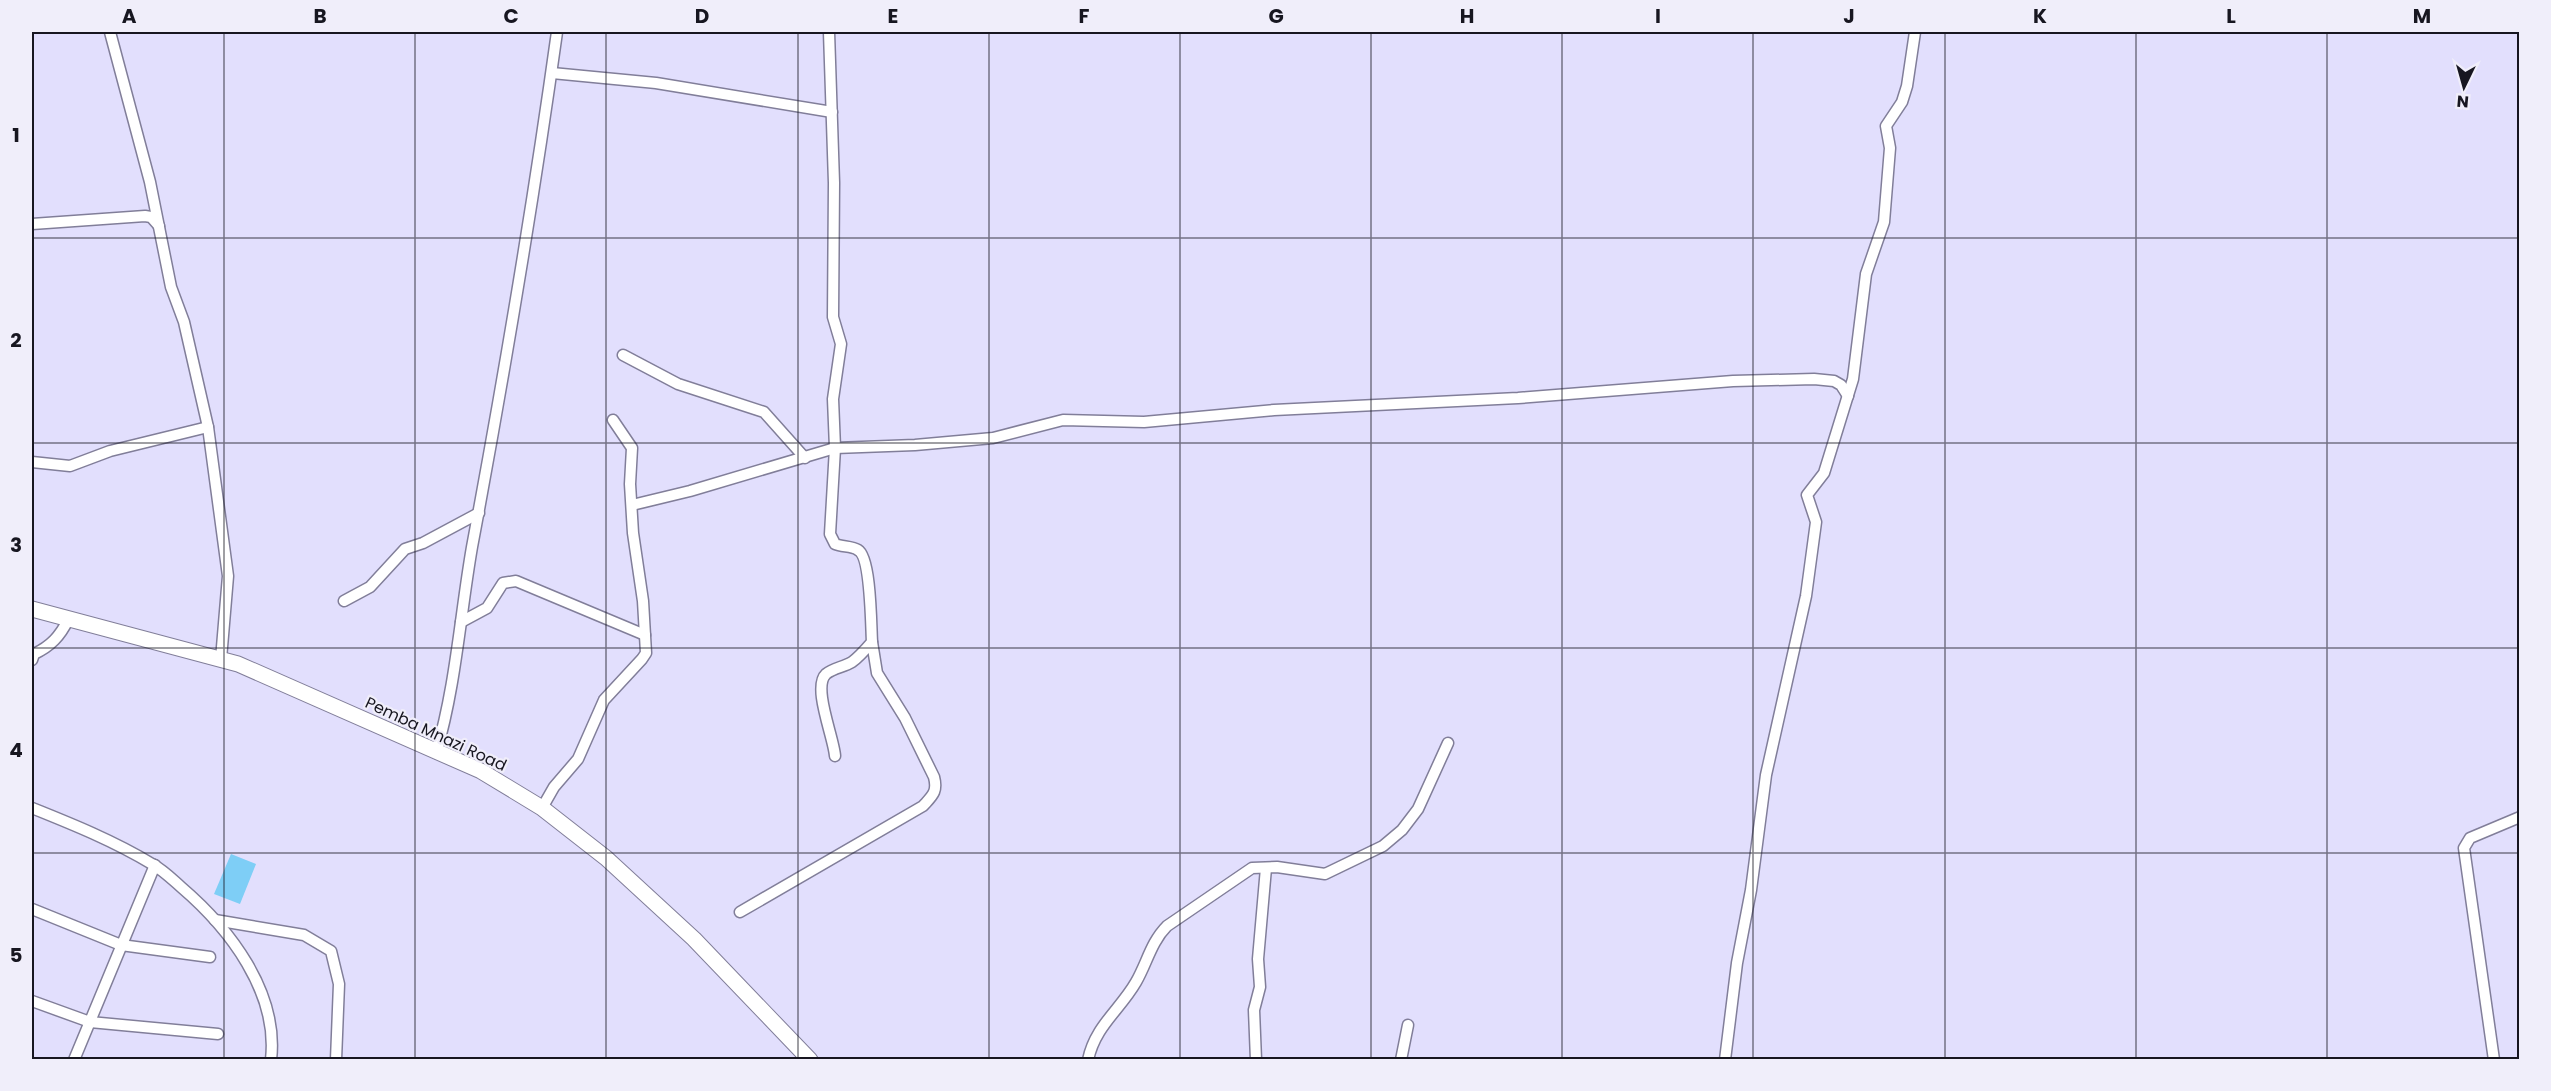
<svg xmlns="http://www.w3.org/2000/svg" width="2551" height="1091" viewBox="0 0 2551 1091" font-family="Poppins,sans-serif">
  <rect width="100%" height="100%" fill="#e2dffd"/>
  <!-- water -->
  <polygon fill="#7ecef6" points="231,854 256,864 240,904 214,894"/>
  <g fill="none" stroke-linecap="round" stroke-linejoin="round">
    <defs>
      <g id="street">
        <polyline points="110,32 150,182 171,287 184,322 208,427 228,576 221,659"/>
        <path d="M829,32L834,183L833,317L841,344L833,399L835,448L830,534L835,544C842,547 852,546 858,550C871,557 871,626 872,642C866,649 859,657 852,662C844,667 833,668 826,674C812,687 834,738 835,756"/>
        <polyline points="552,73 656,83 832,112"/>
        <polyline points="32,224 145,216 151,217 159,226"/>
        <polyline points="623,355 678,384 764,412 805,458"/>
        <polyline points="32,462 70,466 110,451 208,427"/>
        <polyline points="632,505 690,491 835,448 915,445 993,438 1063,420 1144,422 1274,410 1518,398 1733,381 1814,379 1834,381 1841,385 1848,396"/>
        <polyline points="344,601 370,587 405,549 423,543 479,513"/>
        <polyline points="461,622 487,608 503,583 516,581 645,635"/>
        <path d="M32,660L34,654C51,646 60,636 68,620"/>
        <path d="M436,753C456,685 460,616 472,547C504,376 533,204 557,32"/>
        <path d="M32,808C72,824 114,841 152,864C163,870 172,879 181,887C229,928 279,992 271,1060"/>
        <polyline points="542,808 554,787 578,759 604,700 642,659 646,653 643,601 633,533 630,484 632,448 613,420"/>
        <polyline points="32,909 121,945 210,957"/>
        <path d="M740,912L923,806C932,796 938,792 934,777L905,718L877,673L872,642"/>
        <polyline points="215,920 304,935 331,951 339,984 336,1060"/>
        <polyline points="32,1001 90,1022 218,1034"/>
        <polyline points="74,1060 155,865"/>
        <path d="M1088,1060C1095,1026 1120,1010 1136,982C1147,963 1151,942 1167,926L1252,868L1277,867L1325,874L1383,846L1402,830L1418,809L1448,743"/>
        <polyline points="1256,1060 1254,1010 1260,987 1258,959 1266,868"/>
        <polyline points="1401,1060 1408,1025"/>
        <polyline points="1725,1060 1737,963 1751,890 1766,775 1806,596 1816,522 1807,495 1824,473 1853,379 1866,274 1884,222 1890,148 1886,126 1902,102 1907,86 1915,32"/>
        <polyline points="2494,1060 2464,848 2470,838 2520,817"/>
      </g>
      <polyline id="secondary" points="32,609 238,664 481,771 542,808 606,858 694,939 810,1060"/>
    </defs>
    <!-- street casing -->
    <use href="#street" stroke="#817e99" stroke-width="13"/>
    <!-- secondary casing -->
    <use href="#secondary" stroke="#817e99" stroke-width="17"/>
    <!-- street -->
    <use href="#street" stroke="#fff" stroke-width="10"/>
    <!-- secondary -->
    <use href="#secondary" stroke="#fff" stroke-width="15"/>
  </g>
  <!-- grid -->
  <path fill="none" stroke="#171620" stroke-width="1.5" stroke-opacity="0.55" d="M224,32V1060M415,32V1060M606,32V1060M798,32V1060M989,32V1060M1180,32V1060M1371,32V1060M1562,32V1060M1753,32V1060M1945,32V1060M2136,32V1060M2327,32V1060M32,238H2520M32,443H2520M32,648H2520M32,853H2520"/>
  <g text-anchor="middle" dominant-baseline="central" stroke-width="4.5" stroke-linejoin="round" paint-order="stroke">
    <!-- street labels -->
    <g font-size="16" fill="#171620" stroke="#f0eefa">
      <text transform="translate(436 734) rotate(25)">Pemba Mnazi Road</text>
    </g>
  </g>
  <!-- border -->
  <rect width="2551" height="1091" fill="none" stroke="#f0eefa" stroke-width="66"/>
  <!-- north arrow -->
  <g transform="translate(2464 87) rotate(185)" stroke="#f0eefa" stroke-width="4.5" paint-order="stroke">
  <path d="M0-4.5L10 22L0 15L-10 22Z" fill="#171620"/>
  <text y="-9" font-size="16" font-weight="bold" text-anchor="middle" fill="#171620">N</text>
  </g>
  <rect x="33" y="33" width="2485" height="1025" fill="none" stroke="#171620" stroke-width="2"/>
  <g font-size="20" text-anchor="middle" font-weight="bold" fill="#171620">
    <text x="129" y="23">A</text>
    <text x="320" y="23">B</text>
    <text x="511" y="23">C</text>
    <text x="702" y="23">D</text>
    <text x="893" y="23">E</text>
    <text x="1084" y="23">F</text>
    <text x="1276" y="23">G</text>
    <text x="1467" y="23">H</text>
    <text x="1658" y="23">I</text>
    <text x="1849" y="23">J</text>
    <text x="2040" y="23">K</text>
    <text x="2231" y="23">L</text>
    <text x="2422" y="23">M</text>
    <text x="16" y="142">1</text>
    <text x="16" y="347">2</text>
    <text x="16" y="552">3</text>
    <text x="16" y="757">4</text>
    <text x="16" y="962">5</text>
  </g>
</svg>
